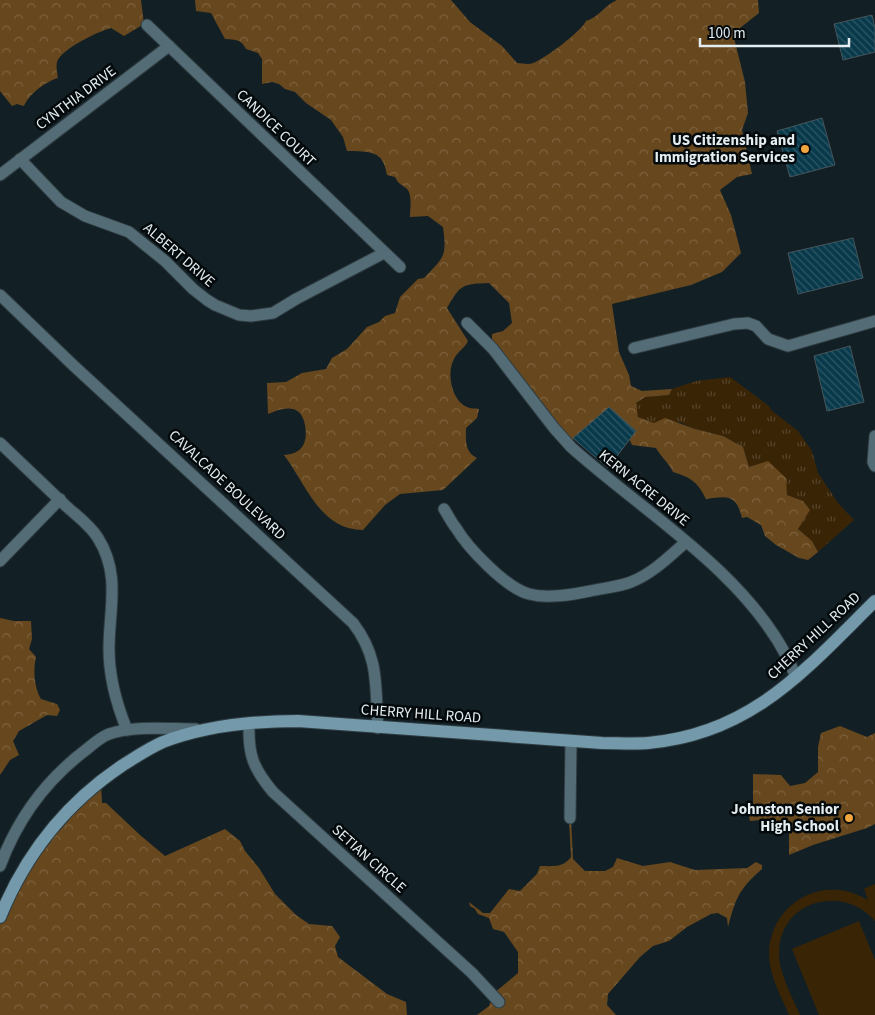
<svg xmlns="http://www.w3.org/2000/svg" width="875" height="1015" viewBox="0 0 875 1015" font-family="'Source Sans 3',sans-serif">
  <defs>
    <pattern id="grass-tufts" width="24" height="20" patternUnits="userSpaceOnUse" patternTransform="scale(1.25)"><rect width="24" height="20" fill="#3a2406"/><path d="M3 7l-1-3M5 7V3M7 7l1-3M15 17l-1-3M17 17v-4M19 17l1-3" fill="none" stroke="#56442b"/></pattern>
    <pattern id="forest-crowns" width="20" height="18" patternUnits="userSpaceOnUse" patternTransform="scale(1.25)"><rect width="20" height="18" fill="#67471d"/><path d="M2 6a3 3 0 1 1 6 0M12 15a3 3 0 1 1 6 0" fill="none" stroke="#7d623e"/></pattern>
    <pattern id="building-back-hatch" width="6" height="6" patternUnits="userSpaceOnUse" patternTransform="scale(1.25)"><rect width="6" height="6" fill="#093a4b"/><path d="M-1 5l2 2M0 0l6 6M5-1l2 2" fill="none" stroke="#2d5765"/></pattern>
  </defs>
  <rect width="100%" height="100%" fill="#122025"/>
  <!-- grass -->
  <polygon fill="url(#grass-tufts)" points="730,377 769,406 771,410 798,431 812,451 818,473 838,503 854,520 818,552 812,541 798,529 803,501 787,495 749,467 743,447 723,436 695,429 679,422 654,423 638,417 635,404 645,397 669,395 672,389 696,381"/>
  <!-- forest -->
  <g fill="url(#forest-crowns)">
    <path d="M0,0H141L144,24L124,36L111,28C99,31 61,49 57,62C56,66 57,73 58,78C45,82 29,94 24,106L17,104L12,106L0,91Z"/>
    <path d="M195,0H451L470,22L502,46L517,63C522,63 529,65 533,63C543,60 582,31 586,21C599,17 605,5 617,0H758L759,13L740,28L734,38L745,82L748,113L742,130L752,174L737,177L720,190L731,215L741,253L722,272L691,285L612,304L619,352L629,375L631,386L642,391L672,389L669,395L645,397L636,403L638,417L654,423L665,418L695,429L723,436L743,447L749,467L768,461L786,478L787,495L803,501L810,510L798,529L812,541L818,552L808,560L799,558L776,545L765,536L761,525L747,517L742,518C736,494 728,496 706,499C698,482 690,477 673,472C669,463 661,457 656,448L632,445L627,434C593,419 595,416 569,444L492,345V334L503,331L512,323L509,303L489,283C462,284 461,284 447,308L468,341C465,348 457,352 454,359C446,373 452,401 467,407C470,409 475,408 479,409L477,418L466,428C466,439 464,452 477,458L443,490L400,494L385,505L363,530C320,530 306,484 284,455C303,454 308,442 305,425C301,403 284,407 268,414L267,383L286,382L302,373L326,369L332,358L347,349L367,327L379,322L385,316L395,313L400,297L418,279L424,278C444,257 447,257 443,227L428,216L410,217C410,209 413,194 406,188C400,183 400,186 395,177L387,175C383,149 369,152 347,151L343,137L331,120L306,103L295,92L285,89L279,84L272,82L262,84V59L258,53L246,49C241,39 236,40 225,39L211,13L196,11Z"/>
    <path d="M0,618L14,621H31L32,639L29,649L36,657C33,670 34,687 41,699L57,704L60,710L57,716L47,715L19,731L13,741L19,755L10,760L0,775Z"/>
    <polygon points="840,726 867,737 875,733 875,824 867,828 813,845 789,855 789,831 771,819 750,821 748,812 753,803 753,774 781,775 790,786 805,783 818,772 818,747 821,733"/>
    <polygon points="101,782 102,803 106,803 140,835 165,856 225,829 240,841 245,851 259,868 275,894 296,915 309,924 332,926 340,937 335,946 338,957 387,994 406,1002 407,1015 0,1015 0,916 23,869"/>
    <path d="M571,818L573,859L585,871H605L613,867L617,858L643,866L670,862L695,870L747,868L756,862L762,865V869C738,890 736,898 728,927L727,918L718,913L711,914L687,927L669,941L653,946L640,957L608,994L607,1005L616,1015H477L489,1006L493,994L518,973V952L504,932L493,929L489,918L478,914L475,909L470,906L469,902L483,913H490L509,889L520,891L537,874L540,866C553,866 563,868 571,857L569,820Z"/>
  </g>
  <!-- pitch -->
  <g fill="#3a2406">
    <path d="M875,884V921C843,883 779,901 779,953C779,974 792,996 800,1015H789C781,996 769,975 769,954C769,916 802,886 839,890C850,891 859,895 868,900L864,889Z"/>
    <polygon points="859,921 875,960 875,1015 819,1015 792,949"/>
  </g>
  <!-- building -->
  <g fill="url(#building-back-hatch)" stroke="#46555c">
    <polygon points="872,15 875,28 875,52 843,60 834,24"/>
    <polygon points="822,118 835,165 790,177 777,131"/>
    <polygon points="853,238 863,278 798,294 788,253"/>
    <polygon points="850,346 864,402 827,411 814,356"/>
    <polygon points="609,407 636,431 608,468 573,438"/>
  </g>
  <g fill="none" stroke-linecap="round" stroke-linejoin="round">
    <defs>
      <g id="minor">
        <polyline points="147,25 400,267"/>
        <polyline points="20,159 61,202 85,216 129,232 165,261 193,289 207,300 215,305 239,315 251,316 273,313 296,299 384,253"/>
        <polyline points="0,175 169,46"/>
        <path d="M0,295L74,366L353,623C380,658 375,687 378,728"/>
        <path d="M467,323L493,349L554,428L571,447C642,511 742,570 787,657C791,664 793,671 796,678"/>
        <polyline points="634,348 734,324 748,323 756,326 768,339 788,346 875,321"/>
        <polyline points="875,436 873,462 875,466"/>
        <path d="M0,443C22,464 44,485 66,506C77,516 90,525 98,538C121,575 109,609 109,649C109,678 116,703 127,730"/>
        <path d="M444,509C448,515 451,522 456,528C468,548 506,588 529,594C548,599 571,595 590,591C603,588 618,587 631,582C652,574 670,556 686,542"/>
        <polyline points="0,561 60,499"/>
        <path d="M249,723C248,755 253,768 273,792L472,973L499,1002"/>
        <polyline points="570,818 571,741"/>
        <path d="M0,866C17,820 47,779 87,749C94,743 101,737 109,734C134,725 170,729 196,729"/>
      </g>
      <path id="secondary" d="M0,917C26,853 66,803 123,765C136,757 149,748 163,742C205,726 253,721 298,721L602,743C617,743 633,744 648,743C752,734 806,669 875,601"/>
    </defs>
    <!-- minor casing -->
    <use href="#minor" stroke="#2f3d42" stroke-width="13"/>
    <!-- secondary casing -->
    <use href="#secondary" stroke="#2f3d42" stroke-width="14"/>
    <!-- minor -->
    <use href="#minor" stroke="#546c76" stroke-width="11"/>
    <!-- secondary -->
    <use href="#secondary" stroke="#7399aa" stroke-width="12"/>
  </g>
  <!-- markers -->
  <g fill="#f0a63f" stroke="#04090b" stroke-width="2">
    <circle cx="805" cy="149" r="5"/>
    <circle cx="849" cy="818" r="5"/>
  </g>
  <g text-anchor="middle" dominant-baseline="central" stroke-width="5" stroke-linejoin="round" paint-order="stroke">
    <!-- street labels -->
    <g font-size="15" fill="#e4edf1" stroke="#04090b">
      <text transform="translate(76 98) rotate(-37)">CYNTHIA DRIVE</text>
      <text transform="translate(276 128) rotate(44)">CANDICE COURT</text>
      <text transform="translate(179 255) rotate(41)">ALBERT DRIVE</text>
      <text transform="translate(227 485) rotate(43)">CAVALCADE BOULEVARD</text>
      <text transform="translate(644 488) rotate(39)">KERN ACRE DRIVE</text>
      <text transform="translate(814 636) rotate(-43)">CHERRY HILL ROAD</text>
      <text transform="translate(421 714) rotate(4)">CHERRY HILL ROAD</text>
      <text transform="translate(369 859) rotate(42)">SETIAN CIRCLE</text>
    </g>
    <!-- poi labels -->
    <g font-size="15" font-weight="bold" fill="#e4edf1" stroke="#04090b" text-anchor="end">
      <text x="795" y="140">US Citizenship and<tspan x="795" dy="17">Immigration Services</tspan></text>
      <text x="839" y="809">Johnston Senior<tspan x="839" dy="17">High School</tspan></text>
    </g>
  </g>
  <!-- scale -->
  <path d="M700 38v8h149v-8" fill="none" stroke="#e4edf1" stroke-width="2.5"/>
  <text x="708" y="38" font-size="15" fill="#e4edf1" stroke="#04090b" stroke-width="4" paint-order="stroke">100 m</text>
</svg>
